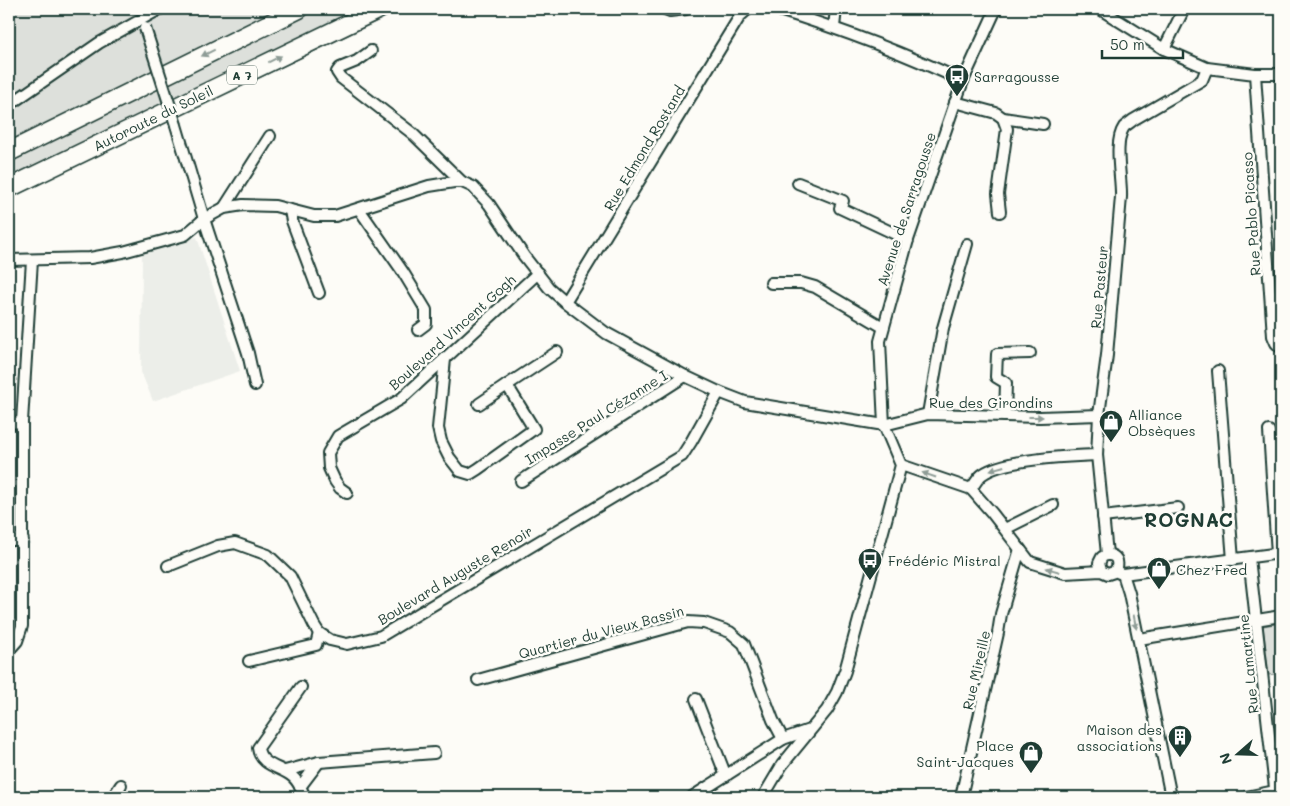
<svg xmlns="http://www.w3.org/2000/svg" width="1290" height="806" viewBox="0 0 1290 806" font-family="Mali,sans-serif">
  <rect width="100%" height="100%" fill="#fdfcf7"/>
  <filter id="ink" filterUnits="userSpaceOnUse"><feTurbulence type="fractalNoise" baseFrequency=".02" numOctaves="2"/><feDisplacementMap in="SourceGraphic" scale="10" xChannelSelector="R" yChannelSelector="G"/><feConvolveMatrix kernelMatrix="1 2 1 2 8 2 1 2 1" color-interpolation-filters="sRGB"/></filter>
  <g filter="url(#ink)">
    <!-- built -->
    <polygon fill="#eceee9" points="197,237 240,371 153,401 141,372 142,253"/>
    <!-- green -->
    <g fill="#dde0db" stroke="#7e8e88">
      <polygon points="9,9 403,9 230,92 23,180 9,174"/>
      <polygon points="1281,623 1281,673 1269,675 1263,626"/>
    </g>
    <g fill="none" stroke-linecap="round" stroke-linejoin="round">
      <defs>
        <g id="street">
          <polyline points="665,9 670,11 686,9"/>
          <path d="M776,9C840,29 902,52 963,81"/>
          <polyline points="1100,9 1164,49 1207,68 1255,74 1281,74"/>
          <polyline points="834,27 836,9"/>
          <polyline points="1164,49 1184,9"/>
          <polyline points="371,51 357,61 340,68 337,72 341,78 412,133 462,182"/>
          <polyline points="1255,74 1273,336 1276,343 1281,348"/>
          <polyline points="955,102 996,113 1003,118 1007,129 998,194 1000,212"/>
          <polyline points="9,105 99,43 160,9"/>
          <polyline points="1003,118 1043,124"/>
          <polyline points="176,125 204,219 248,353 255,385"/>
          <polyline points="798,183 843,201 840,208 908,240"/>
          <polyline points="224,208 270,136"/>
          <polyline points="359,209 403,272 426,310 426,324 418,330"/>
          <polyline points="290,210 292,221 319,293"/>
          <polyline points="9,260 90,258 123,252 185,235 204,219 224,208 243,205 275,206 314,216 335,216 429,186 454,182 462,182 473,187 489,204 524,256 549,288 565,302 606,333 685,376 719,392 745,402 884,425 928,414 1040,417 1099,415"/>
          <polyline points="771,283 801,283 815,287 883,327"/>
          <polyline points="565,302 740,16 748,9"/>
          <polyline points="445,359 438,428 441,441 449,457 460,471 470,474 478,469 534,429 507,385 479,404"/>
          <polyline points="1218,371 1233,560"/>
          <polyline points="507,385 557,352"/>
          <polyline points="928,414 943,328 967,244"/>
          <polyline points="1005,416 1006,383 996,377 997,354 1030,353"/>
          <polyline points="9,423 22,422"/>
          <polyline points="1269,431 1277,554"/>
          <path d="M901,465L971,489L992,513L1030,562L1065,573L1101,571L1108,574L1114,572L1117,567C1119,557 1111,552 1102,557L1099,563L1101,571"/>
          <polyline points="521,481 685,376"/>
          <path d="M971,489C975,484 978,477 983,474C1003,459 1071,456 1097,455"/>
          <polyline points="347,493 340,488 335,481 329,468 328,453 338,436 401,399 538,273"/>
          <polyline points="1103,517 1178,508"/>
          <polyline points="1005,529 1053,505"/>
          <polyline points="9,540 23,540"/>
          <path d="M1107,554L1097,455L1099,415L1107,355L1121,197C1122,179 1113,143 1124,127C1126,125 1131,122 1133,120L1202,80L1207,68"/>
          <polyline points="1249,558 1276,797"/>
          <polyline points="168,566 218,546 235,543 268,555 290,576 314,625 319,633 330,640 347,644 381,636 682,456 691,442 719,392"/>
          <polyline points="1119,573 1123,574 1281,553"/>
          <polyline points="1123,574 1129,593 1171,797"/>
          <polyline points="1139,639 1281,616"/>
          <polyline points="9,650 17,641 22,626 22,422 32,260"/>
          <polyline points="249,661 316,645 319,633"/>
          <polyline points="478,680 688,622 704,623 730,632 744,644 773,720 783,739"/>
          <path d="M301,687L258,748C260,766 282,767 293,777C299,782 302,791 305,797"/>
          <polyline points="696,699 726,776"/>
          <polyline points="285,771 319,762 434,753"/>
          <polyline points="300,787 319,762"/>
          <polyline points="113,797 121,785"/>
          <polyline points="692,797 783,739 809,730"/>
          <polyline points="763,797 782,765 827,710 837,692 845,671 901,465 884,425 880,341 908,240 954,106 963,81 996,9"/>
          <polyline points="961,797 998,633 1001,614 1020,549"/>
          <polyline points="1246,797 1280,790"/>
        </g>
        <g id="highway">
          <polyline points="9,152 299,9"/>
          <polyline points="9,188 379,9"/>
        </g>
      </defs>
      <!-- street casing -->
      <use href="#street" stroke="#1f3d34" stroke-width="14"/>
      <!-- highway casing -->
      <use href="#highway" stroke="#1f3d34" stroke-width="21"/>
      <!-- street -->
      <use href="#street" stroke="#fdfcf7" stroke-width="10"/>
      <!-- highway -->
      <use href="#highway" stroke="#fdfcf7" stroke-width="18"/>
      <defs>
        <polyline id="street-bridge" points="145,28 176,125"/>
      </defs>
      <!-- street-bridge casing -->
      <use href="#street-bridge" stroke="#1f3d34" stroke-width="14" stroke-linecap="butt"/>
      <!-- street-bridge -->
      <use href="#street-bridge" stroke="#fdfcf7" stroke-width="10"/>
    </g>
    <!-- one-way arrows -->
    <defs><path id="oneway-solid" d="M-6-.8H1V-3.2L6.5 0L1 3.2V.8H-6Z" transform="scale(1.25)"/></defs>
    <g fill="#8e9c96">
      <use href="#oneway-solid" transform="translate(208 53) rotate(154)"/>
      <use href="#oneway-solid" transform="translate(275 59) rotate(-26)"/>
      <use href="#oneway-solid" transform="translate(1036 417)"/>
      <use href="#oneway-solid" transform="translate(997 468) rotate(164)"/>
      <use href="#oneway-solid" transform="translate(929 475) rotate(-161)"/>
      <use href="#oneway-solid" transform="translate(1053 570) rotate(-164)"/>
      <use href="#oneway-solid" transform="translate(1135 622) rotate(79)"/>
    </g>
  </g>
  <!-- icons -->
  <defs>
    <symbol id="bus-pin" viewBox="-11 -11 22 30"><path d="M0 17L-7.5 6A9.5 9.5 0 1 1 7.5 6Z" fill="#1f3d34" stroke="#fdfcf7"/><path d="M-5-6H5V4H4V6H2V4H-2V6H-4V4H-5ZM-3.5-4V0h7V-4ZM-3.5 1.2v1.5H-2V1.2ZM2 1.2v1.5H3.5V1.2Z" fill="#fff"/></symbol>
    <symbol id="shop-pin" viewBox="-11 -11 22 30"><path d="M0 17L-7.5 6A9.5 9.5 0 1 1 7.5 6Z" fill="#1f3d34" stroke="#fdfcf7"/><path d="M-5-2.5h2.3a2.7 3.5 0 0 1 5.4 0H5L5.5 6h-11ZM-1.5-2.5h3a1.5 2.3 0 0 0-3 0Z" fill="#fff"/></symbol>
    <symbol id="building-pin" viewBox="-11 -11 22 30"><path d="M0 17L-7.5 6A9.5 9.5 0 1 1 7.5 6Z" fill="#1f3d34" stroke="#fdfcf7"/><path d="M-4-6H4V6H1V3H-1V6H-4ZM-2.5-4.3h1.7v1.8h-1.7ZM.8-4.3h1.7v1.8H.8ZM-2.5-1h1.7V.8h-1.7ZM.8-1h1.7V.8H.8Z" fill="#fff"/></symbol>
  </defs>
  <g fill-rule="evenodd">
    <use href="#bus-pin" x="943" y="62" width="28" height="38"/>
    <use href="#shop-pin" x="1097" y="408" width="28" height="38"/>
    <use href="#bus-pin" x="856" y="546" width="28" height="38"/>
    <use href="#shop-pin" x="1145" y="555" width="28" height="38"/>
    <use href="#building-pin" x="1166" y="723" width="28" height="38"/>
    <use href="#shop-pin" x="1017" y="739" width="28" height="38"/>
  </g>
  <g text-anchor="middle" dominant-baseline="central" stroke-width="5" stroke-linejoin="round" paint-order="stroke">
    <!-- shield labels -->
    <rect fill="#fdfcf7" stroke="#62766e" stroke-width="1" x="227" y="65.5" width="30" height="19" rx="4"/>
    <g font-size="12" font-weight="bold" fill="#1f3d34">
      <text x="242" y="75">A 7</text>
    </g>
    <!-- poi labels -->
    <g font-size="14" fill="#1f3d34" stroke="#fdfcf7" text-anchor="start">
      <text x="974" y="76">Sarragousse</text>
      <text x="1128" y="414">Alliance<tspan x="1128" dy="16">Obsèques</tspan></text>
      <text x="888" y="560">Frédéric Mistral</text>
      <text x="1176" y="569">Chez Fred</text>
      <text x="1162" y="729" text-anchor="end">Maison des<tspan x="1162" dy="16">associations</tspan></text>
      <text x="1014" y="745" text-anchor="end">Place<tspan x="1014" dy="16">Saint-Jacques</tspan></text>
    </g>
    <!-- street labels -->
    <g font-size="14" fill="#1f3d34" stroke="#fdfcf7">
      <text transform="translate(153 118) rotate(-26)">Autoroute du Soleil</text>
      <text transform="translate(644 148) rotate(-59)">Rue Edmond Rostand</text>
      <text transform="translate(906 209) rotate(-72)">Avenue de Sarragousse</text>
      <text transform="translate(1251 214) rotate(-94)">Rue Pablo Picasso</text>
      <text transform="translate(1099 287) rotate(-85)">Rue Pasteur</text>
      <text transform="translate(452 332) rotate(-42)">Boulevard Vincent Gogh</text>
      <text x="991" y="402">Rue des Girondins</text>
      <text transform="translate(596 417) rotate(-32)">Impasse Paul Cézanne I</text>
      <text transform="translate(455 575) rotate(-31)">Boulevard Auguste Renoir</text>
      <text transform="translate(601 632) rotate(-15)">Quartier du Vieux Bassin</text>
      <text transform="translate(1248 664) rotate(-96)">Rue Lamartine</text>
      <text transform="translate(976 670) rotate(-77)">Rue Mireille</text>
    </g>
    <!-- district labels -->
    <g font-size="19" font-weight="bold" letter-spacing="1" fill="#1f3d34" stroke="#fdfcf7">
      <text x="1189" y="519">ROGNAC</text>
    </g>
  </g>
  <!-- margin -->
  <rect width="1290" height="806" fill="none" stroke="#fdfcf7" stroke-width="30"/>
  <rect x="15" y="15" width="1260" height="776" fill="none" stroke="#1f3d34" stroke-width="2" filter="url(#ink)"/>
  <!-- north arrow -->
  <g transform="translate(1238 754) rotate(250)" stroke="#fdfcf7" stroke-width="4" paint-order="stroke">
  <path d="M0-4L9 19L0 12L-9 19Z" fill="#1f3d34"/>
  <text y="-8" font-size="14" font-weight="bold" text-anchor="middle" fill="#1f3d34">N</text>
  </g>
  <!-- scale -->
  <path d="M1102 50v8h81v-8" fill="none" stroke="#1f3d34" stroke-width="2.5"/>
  <text x="1110" y="50" font-size="15" fill="#1f3d34" stroke="#fdfcf7" stroke-width="4" paint-order="stroke">50 m</text>
</svg>
